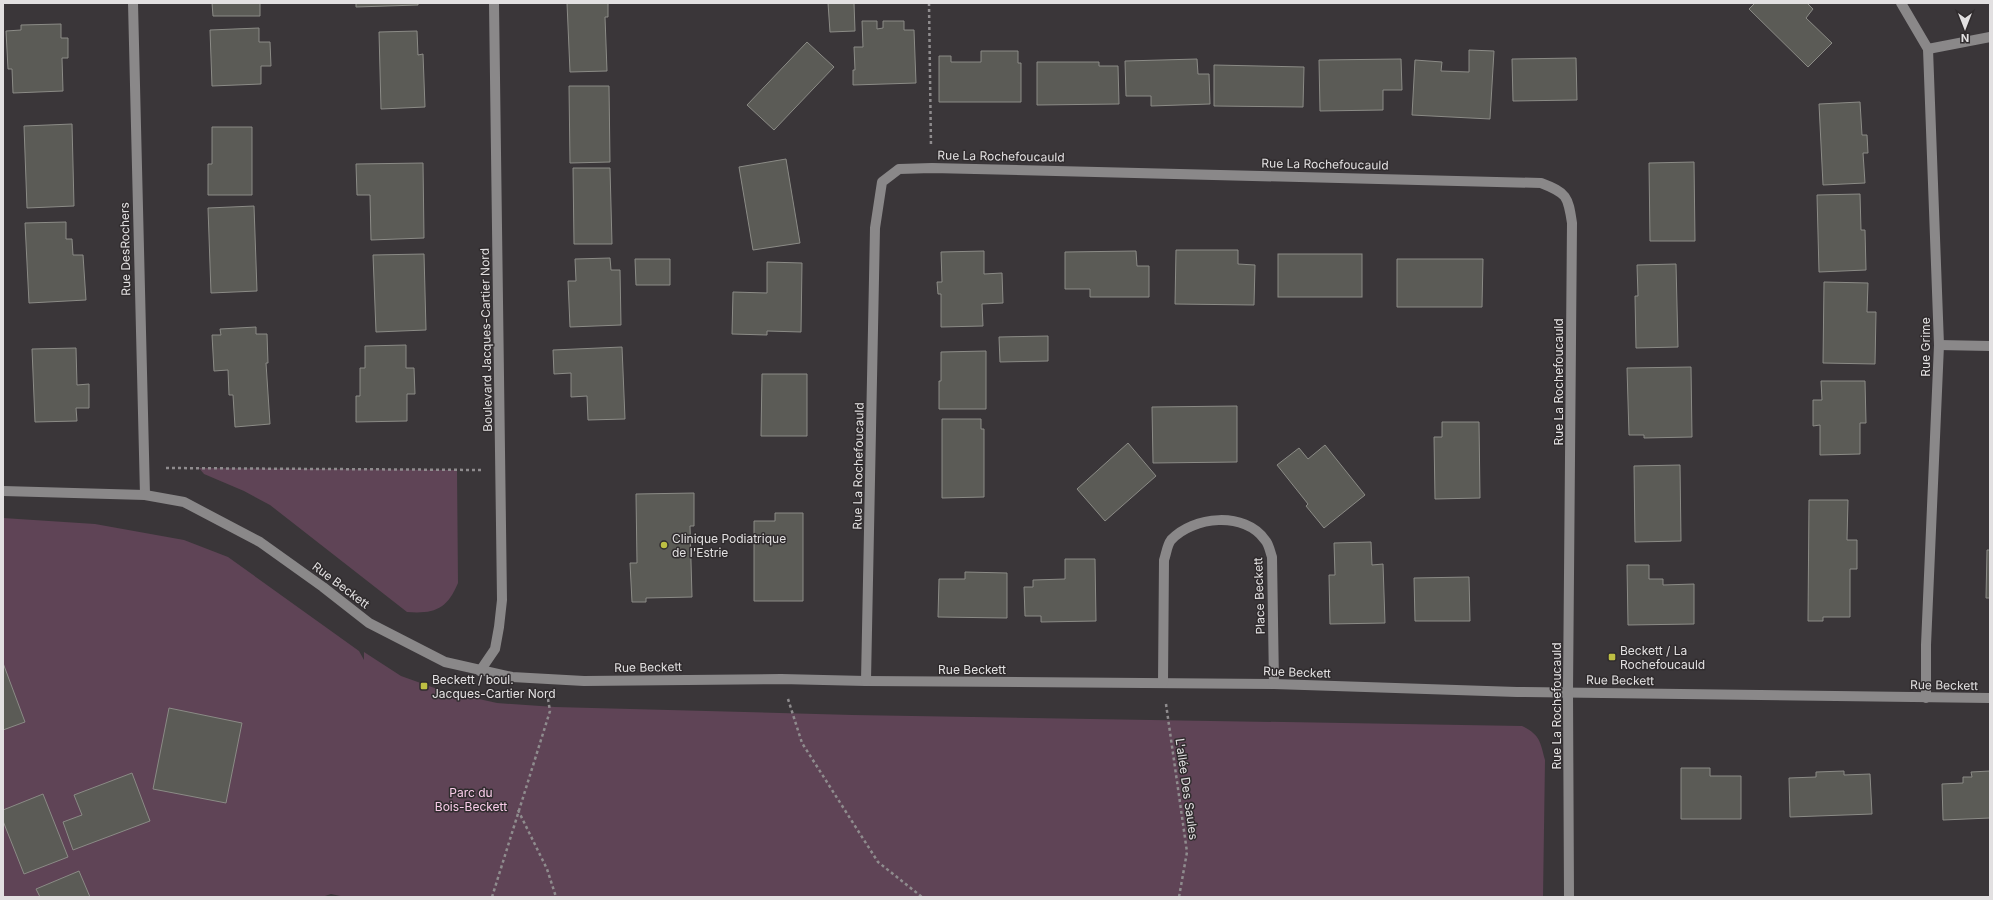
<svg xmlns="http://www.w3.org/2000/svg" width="1993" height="900" viewBox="0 0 1993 900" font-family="Inter,sans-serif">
  <rect width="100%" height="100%" fill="#3a3639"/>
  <!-- green -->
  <g fill="#5f4456">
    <path d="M199,468L457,470L458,583C447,609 435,614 407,612L270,505L244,491L204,474Z"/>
    <path d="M3,518L95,524L184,540L228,557L359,651L364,660V652L401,676L443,691L497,703L555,707L853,715L1522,726C1540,735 1540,741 1545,760L1543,897H345L331,894L322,897H3Z"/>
  </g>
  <!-- building -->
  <g fill="#5b5b56" stroke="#8b8b86">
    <polygon points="212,3 260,3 260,16 213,16"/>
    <polygon points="356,3 418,3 418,5 356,7"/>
    <polygon points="567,3 608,3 608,17 605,17 607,71 570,72"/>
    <polygon points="828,3 854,3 855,31 830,32"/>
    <polygon points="1755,3 1807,3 1813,9 1806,18 1832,43 1808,67 1749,9"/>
    <polygon points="862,21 877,21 877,29 883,28 883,21 904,21 904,30 914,30 916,83 853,85 853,70 855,70 854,47 863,47"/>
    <polygon points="61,24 61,38 68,38 68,58 62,58 63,91 13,93 12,69 8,69 6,31 21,30 21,25"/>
    <polygon points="259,28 259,42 270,42 271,66 261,66 261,84 212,86 210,30"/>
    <polygon points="417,31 418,55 423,54 425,107 381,109 379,32"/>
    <polygon points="807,42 834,67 774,130 747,105"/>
    <polygon points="1469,50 1494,51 1490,119 1412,115 1415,60 1442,62 1441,71 1469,72"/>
    <polygon points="981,51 1018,51 1018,63 1021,63 1021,102 939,102 939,56 951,56 951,62 981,62"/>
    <polygon points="1576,58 1577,100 1513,101 1512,59"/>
    <polygon points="1197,59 1198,74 1209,74 1210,104 1151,106 1151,96 1126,96 1125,61"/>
    <polygon points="1401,59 1402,90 1383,90 1383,110 1320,111 1319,60"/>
    <polygon points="1037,62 1099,62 1099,66 1118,66 1119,104 1037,105"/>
    <polygon points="1214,65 1304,67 1303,107 1214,106"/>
    <polygon points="569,86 609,86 610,162 570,163"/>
    <polygon points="1860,102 1862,135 1867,135 1868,153 1863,153 1865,183 1823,185 1819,104"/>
    <polygon points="72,124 74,206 27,208 24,126"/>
    <polygon points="212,127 252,127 252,195 208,195 208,164 212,164"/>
    <polygon points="786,159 800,243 753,250 739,167"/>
    <polygon points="1694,162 1695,241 1650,241 1649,163"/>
    <polygon points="423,163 424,238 371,240 370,195 357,195 356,164"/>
    <polygon points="573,168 610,168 612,244 574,244"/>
    <polygon points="1860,194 1861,230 1865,230 1866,270 1819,272 1817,195"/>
    <polygon points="254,206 257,291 211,293 208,208"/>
    <polygon points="66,222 66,239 72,239 73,255 83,255 86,300 29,303 25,223"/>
    <polygon points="1176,250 1238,250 1238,264 1255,265 1254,305 1175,304"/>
    <polygon points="984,251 984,274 1002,273 1003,303 982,304 983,326 941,327 941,294 938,294 937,282 942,282 941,252"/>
    <polygon points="1136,251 1137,266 1149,266 1149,297 1090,297 1090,289 1065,289 1065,252"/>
    <polygon points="424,254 426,330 376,332 373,255"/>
    <rect x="1278" y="254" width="84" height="43"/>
    <polygon points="610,258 611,270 620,270 621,325 570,327 568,281 576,281 575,259"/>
    <polygon points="635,259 670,259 670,285 636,285"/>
    <polygon points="1397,259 1483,259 1482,307 1397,307"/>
    <polygon points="767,262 802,263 801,332 767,331 767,335 732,334 733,292 767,293"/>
    <polygon points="1676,264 1678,347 1636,348 1635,296 1638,296 1637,265"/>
    <polygon points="1824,282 1868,283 1867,312 1876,312 1875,364 1823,363"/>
    <polygon points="256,327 256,334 267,334 268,363 266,363 270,424 235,427 233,395 229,395 228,370 214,371 212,335 221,335 220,329"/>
    <polygon points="1048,336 1048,361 1000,362 999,337"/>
    <polygon points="406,345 406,368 414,368 415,394 407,394 407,421 356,422 356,396 360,396 360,368 365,368 365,346"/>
    <polygon points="622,347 625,419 588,420 587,396 571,397 571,373 554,374 553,350"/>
    <polygon points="76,348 77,385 89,384 89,408 76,408 77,421 35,422 32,349"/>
    <polygon points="986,351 986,409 939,409 939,381 941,381 941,352"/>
    <polygon points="1691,367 1692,437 1644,438 1644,435 1629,435 1627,368"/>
    <polygon points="762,374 807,374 807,436 761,436"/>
    <polygon points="1821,381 1865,381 1866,423 1860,423 1860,454 1820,455 1820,425 1813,426 1813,400 1822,400"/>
    <polygon points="1237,406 1237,462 1153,463 1152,407"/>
    <polygon points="942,419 981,419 981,429 984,429 984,497 942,498"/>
    <polygon points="1442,422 1479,422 1480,498 1435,499 1434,437 1442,437"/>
    <polygon points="1128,443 1156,476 1105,521 1077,489"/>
    <polygon points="1325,445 1365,495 1324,528 1306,506 1308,504 1277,465 1299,448 1308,459"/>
    <polygon points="1680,465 1681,541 1635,542 1634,466"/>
    <polygon points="694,493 694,526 690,526 692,597 646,598 646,602 632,602 630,563 637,563 636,494"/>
    <polygon points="1809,500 1848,500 1847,540 1857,540 1857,569 1850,569 1850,617 1823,617 1823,621 1808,621"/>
    <polygon points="775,513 803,513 803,601 754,601 754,521 775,521"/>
    <polygon points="1371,542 1372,565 1383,564 1385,623 1330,624 1329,575 1335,575 1334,543"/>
    <polygon points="1987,550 1990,550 1990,598 1986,598"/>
    <polygon points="1065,559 1095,559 1096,621 1041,622 1041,616 1025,616 1024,587 1033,587 1033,580 1065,579"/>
    <polygon points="1627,565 1649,565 1649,579 1663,579 1663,585 1694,584 1694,624 1628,625"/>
    <polygon points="965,572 1007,573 1007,618 938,617 939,579 965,579"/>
    <polygon points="1469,577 1470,621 1415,621 1414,578"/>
    <polygon points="3,663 25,722 3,730"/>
    <polygon points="169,708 242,723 226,803 153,789"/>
    <polygon points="1681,768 1710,768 1710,776 1741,776 1741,819 1681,819"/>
    <polygon points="1844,771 1844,775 1870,774 1872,814 1790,817 1789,778 1816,777 1816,772"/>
    <polygon points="1990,771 1990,818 1943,820 1942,784 1963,783 1963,777 1972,777 1971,772"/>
    <polygon points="132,773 150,821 73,850 63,822 82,815 74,795"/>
    <polygon points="43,794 68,857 24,874 3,821 3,810"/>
    <polygon points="79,871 90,897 40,897 36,889"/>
  </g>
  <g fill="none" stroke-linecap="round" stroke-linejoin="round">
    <!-- path -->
    <g stroke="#8f8c8e" stroke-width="2.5" stroke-dasharray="3 3" stroke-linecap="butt">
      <polyline points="929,3 931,147"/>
      <polyline points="166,468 481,470"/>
      <polyline points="788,699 802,743 878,862 922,897"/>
      <polyline points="1166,704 1187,852 1179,897"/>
      <polyline points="518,810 547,869 556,897"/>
      <polyline points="492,897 550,711 548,699"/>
    </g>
    <!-- minor -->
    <g stroke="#8a8889" stroke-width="10">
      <polyline points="133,3 145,495"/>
      <polyline points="1901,3 1928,49 1939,345 1926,645 1926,698"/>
      <polyline points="1928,49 1990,37"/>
      <polyline points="1939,345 1990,346"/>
      <polyline points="3,491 145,495 184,502 260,542 323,587 369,623 445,662 512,677 584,681 781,679 866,681 1274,684 1517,692 1990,698"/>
      <polyline points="480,671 495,649 499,627 502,600 494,3"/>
      <path d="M866,681L875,228L882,182L899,169L932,168L1541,183C1567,193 1568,196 1572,223L1568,692L1569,897"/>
      <path d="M1163,683L1164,560C1166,555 1167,545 1171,540C1193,516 1245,511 1265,540C1269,544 1270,552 1272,557L1274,684"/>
    </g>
  </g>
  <!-- markers -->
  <g fill="#bdbf43" stroke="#302c2e" stroke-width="1.5">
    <circle cx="664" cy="545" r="4"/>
    <rect x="1608" y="653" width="8" height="8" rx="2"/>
    <rect x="420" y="682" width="8" height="8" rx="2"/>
  </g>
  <g text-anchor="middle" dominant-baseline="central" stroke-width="3" stroke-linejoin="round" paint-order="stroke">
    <!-- street labels -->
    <g font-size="12" fill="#e2e0e1" stroke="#302c2e">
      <text transform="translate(1001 156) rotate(1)">Rue La Rochefoucauld</text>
      <text transform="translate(1325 164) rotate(1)">Rue La Rochefoucauld</text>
      <text transform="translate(125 249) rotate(-91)">Rue DesRochers</text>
      <text transform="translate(486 340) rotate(-91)">Boulevard Jacques-Cartier Nord</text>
      <text transform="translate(1925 347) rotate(-90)">Rue Grime</text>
      <text transform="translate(1558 382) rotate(-90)">Rue La Rochefoucauld</text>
      <text transform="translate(858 466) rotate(-89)">Rue La Rochefoucauld</text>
      <text transform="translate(341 585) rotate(37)">Rue Beckett</text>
      <text transform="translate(1259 596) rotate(-92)">Place Beckett</text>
      <text transform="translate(648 667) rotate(-1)">Rue Beckett</text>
      <text x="972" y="669">Rue Beckett</text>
      <text transform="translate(1297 672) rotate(2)">Rue Beckett</text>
      <text transform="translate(1620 680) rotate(1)">Rue Beckett</text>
      <text transform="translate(1944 685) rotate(1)">Rue Beckett</text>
      <text transform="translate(1556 706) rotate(-90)">Rue La Rochefoucauld</text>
      <text transform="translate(1187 789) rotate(82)">L'allée Des Saules</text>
    </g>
    <!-- poi labels -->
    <g font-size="12" fill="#e2e0e1" stroke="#302c2e" text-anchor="start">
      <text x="672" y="538">Clinique Podiatrique<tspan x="672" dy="14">de l'Estrie</tspan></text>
      <text x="1620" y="650">Beckett / La<tspan x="1620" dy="14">Rochefoucauld</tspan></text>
      <text x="432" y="679">Beckett / boul.<tspan x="432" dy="14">Jacques-Cartier Nord</tspan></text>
    </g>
    <!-- park labels -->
    <g font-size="12" fill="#f9cce9" stroke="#302c2e">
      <text x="471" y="792">Parc du<tspan x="471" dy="14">Bois-Beckett</tspan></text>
    </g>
  </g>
  <!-- border -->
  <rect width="1993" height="900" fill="none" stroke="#e2e0e1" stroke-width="8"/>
  <!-- north arrow -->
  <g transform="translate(1965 28) rotate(180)" stroke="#302c2e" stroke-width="3" paint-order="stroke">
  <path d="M0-3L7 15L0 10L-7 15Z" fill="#e2e0e1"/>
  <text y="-6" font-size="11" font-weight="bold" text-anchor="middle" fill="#e2e0e1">N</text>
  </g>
</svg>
